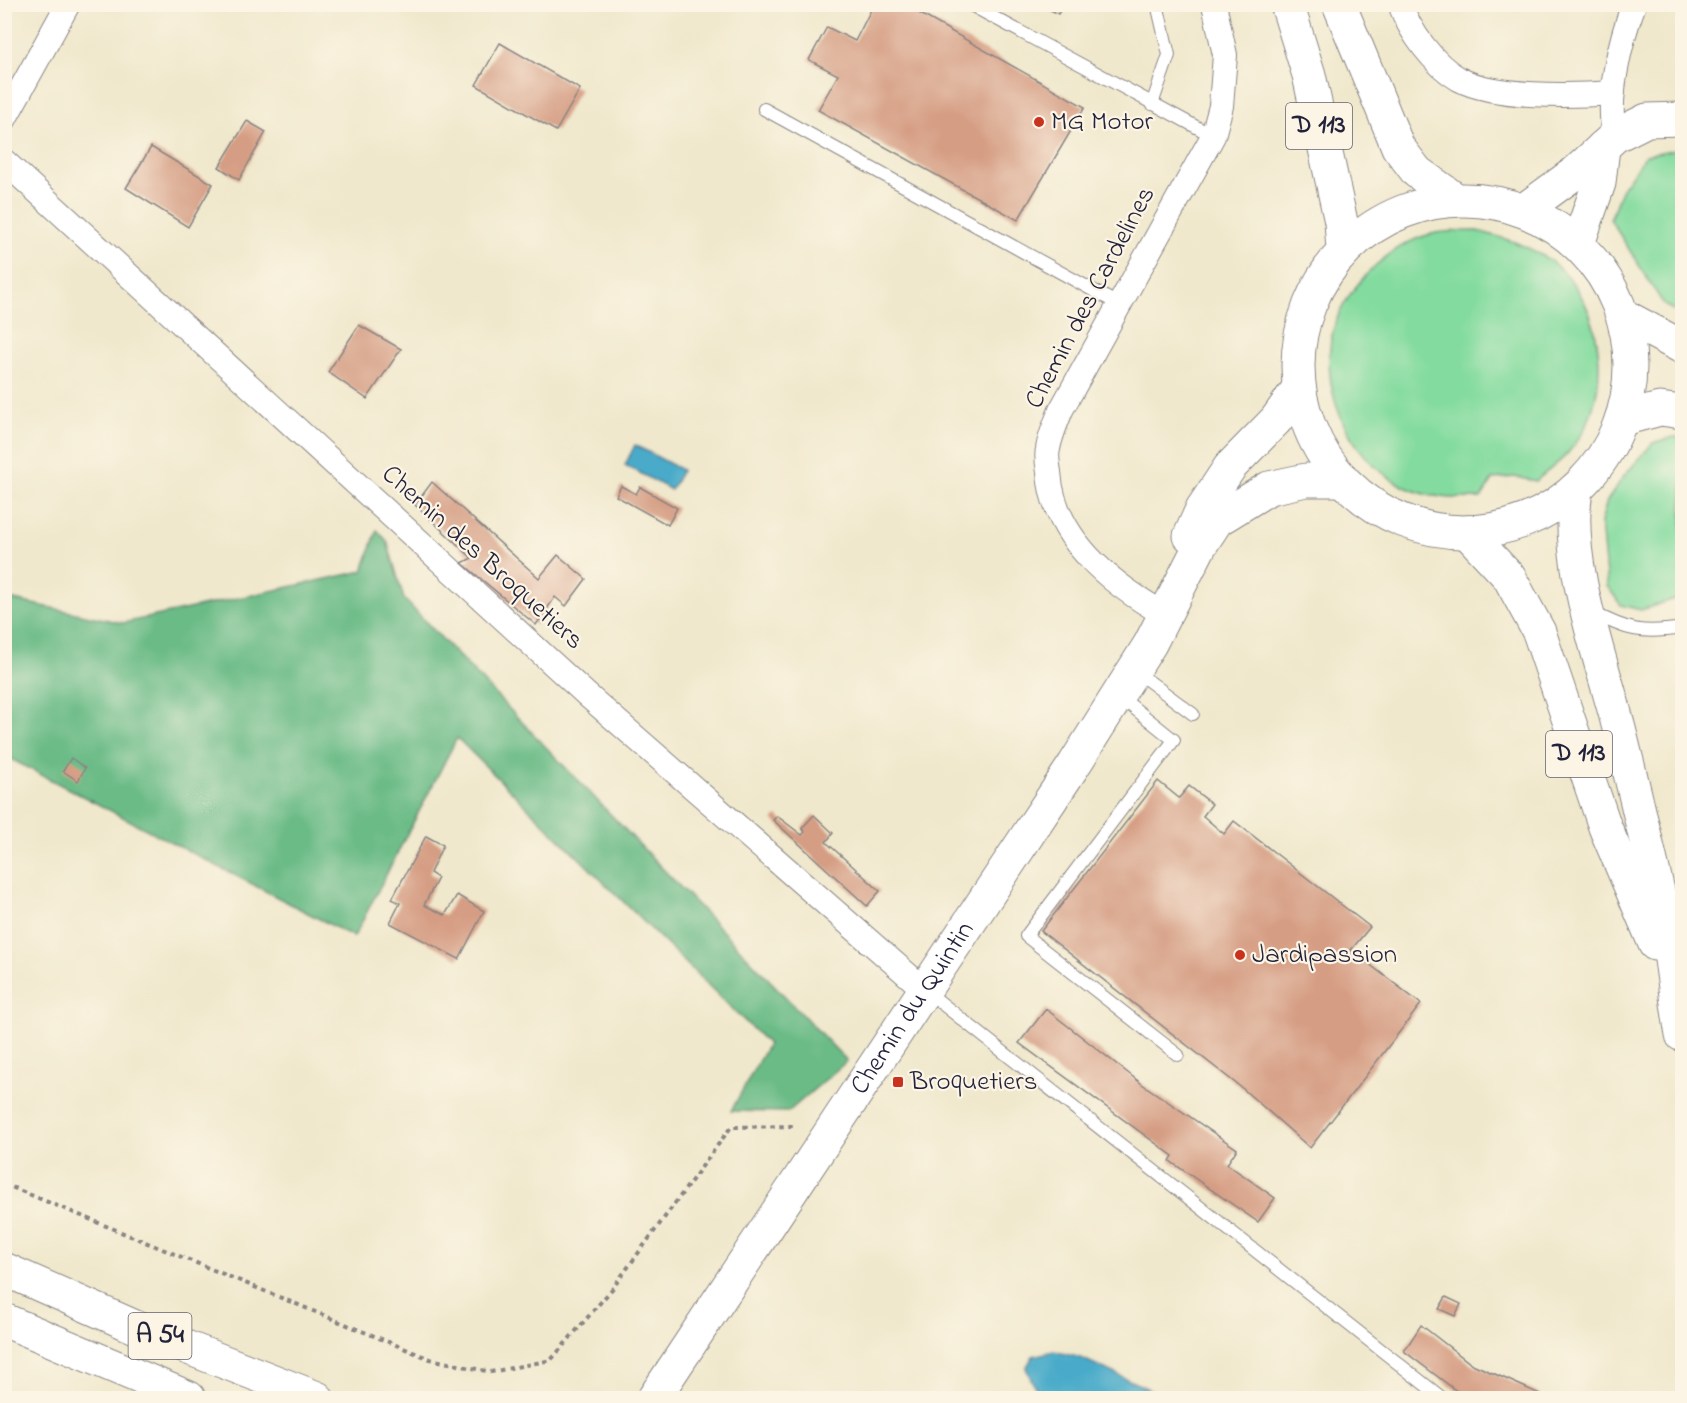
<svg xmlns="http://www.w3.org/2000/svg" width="1687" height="1403" viewBox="0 0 1687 1403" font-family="'Indie Flower',sans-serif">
  <rect width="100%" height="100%" fill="#fcf5e5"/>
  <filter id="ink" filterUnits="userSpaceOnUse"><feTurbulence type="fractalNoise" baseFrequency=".0167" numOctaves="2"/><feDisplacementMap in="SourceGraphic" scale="12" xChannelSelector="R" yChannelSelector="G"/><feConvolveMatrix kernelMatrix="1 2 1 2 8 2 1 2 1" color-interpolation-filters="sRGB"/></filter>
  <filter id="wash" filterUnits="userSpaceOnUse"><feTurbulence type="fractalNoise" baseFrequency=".008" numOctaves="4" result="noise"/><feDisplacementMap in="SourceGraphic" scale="24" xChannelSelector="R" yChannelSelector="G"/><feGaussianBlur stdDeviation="1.35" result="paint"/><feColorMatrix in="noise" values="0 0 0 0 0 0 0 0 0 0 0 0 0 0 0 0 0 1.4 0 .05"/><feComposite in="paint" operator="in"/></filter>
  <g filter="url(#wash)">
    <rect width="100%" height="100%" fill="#f0e8cc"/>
    <!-- green -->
    <g fill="#83db9f" stroke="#527e6d" stroke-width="1.5">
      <polygon points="1682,148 1682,315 1664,305 1610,219 1622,188 1646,155"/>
      <path d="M1477,231C1505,238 1528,245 1552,262C1608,304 1615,403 1567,454C1558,464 1546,472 1536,481L1515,477L1493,479L1481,498C1453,499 1425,498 1401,485C1346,455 1316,384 1335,324C1343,301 1359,281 1376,265C1392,251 1414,237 1436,233C1449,231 1464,231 1477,231Z"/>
      <polygon points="1674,437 1682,437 1682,597 1641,610 1621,605 1607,586 1601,522 1607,501 1624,476 1653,443"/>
    </g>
    <!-- forest -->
    <polygon fill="#6abb86" stroke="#466e60" stroke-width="1.5" points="377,530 387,541 404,599 847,1061 788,1112 731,1111 768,1044 457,738 354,937 5,756 4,598 123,623 363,571"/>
    <!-- water -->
    <g fill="#49abc9" stroke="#366682" stroke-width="1.5">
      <polygon points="635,445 682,470 671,490 625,465"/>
      <polygon points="1054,1351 1081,1358 1168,1398 1040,1398 1026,1368 1033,1356"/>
    </g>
    <g id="blocks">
      <!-- building -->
      <g fill="#d59d83">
        <polygon points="874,4 903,4 1085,107 1018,220 818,110 838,75 809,60 827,27 855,41"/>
        <polygon points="1040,4 1064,4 1058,14"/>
        <polygon points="500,43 580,89 556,131 476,85"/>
        <polygon points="247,121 266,132 239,180 219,167"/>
        <polygon points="151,147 213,184 188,227 126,188"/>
        <polygon points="359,325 401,349 367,399 328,372"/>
        <polygon points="432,482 539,578 558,555 586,579 566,606 555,597 536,625 462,563 472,558 415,505"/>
        <polygon points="621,486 636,494 640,487 677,508 668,525 616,496"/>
        <polygon points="71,758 85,768 78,781 63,771"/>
        <polygon points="1158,781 1179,798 1189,786 1212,804 1203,816 1224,834 1234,821 1370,927 1351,950 1421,1004 1310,1148 1243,1089 1041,931"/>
        <polygon points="814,815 833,833 826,842 880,891 867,906 773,820 777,816 802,835 805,832 802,828"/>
        <polygon points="426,836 443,845 430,873 438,878 424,905 445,915 457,895 484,911 459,959 390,923 400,903 392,899"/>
        <polygon points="1046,1009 1142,1084 1237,1149 1227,1164 1275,1198 1258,1222 1170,1161 1173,1156 1019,1043"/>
        <polygon points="1446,1297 1461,1304 1455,1316 1439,1309"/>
        <polygon points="1421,1325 1470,1363 1540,1394 1538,1398 1466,1398 1404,1351"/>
      </g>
    </g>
  </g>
  <g filter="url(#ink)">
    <use href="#blocks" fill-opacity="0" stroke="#898584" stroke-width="1.5"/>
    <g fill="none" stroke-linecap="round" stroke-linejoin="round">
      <defs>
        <g id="lane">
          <polyline points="969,4 1213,136"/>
          <polyline points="1152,104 1169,55 1157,4"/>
          <polyline points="764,109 1118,304"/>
          <path d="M1592,612C1627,631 1643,634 1682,628"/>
          <polyline points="1134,670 1193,714"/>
          <polyline points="1119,696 1174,740 1026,936 1178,1055"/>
          <polyline points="926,991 1442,1398"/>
        </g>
        <g id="street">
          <path d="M1400,4C1410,32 1433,64 1459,79C1494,98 1573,96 1613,93"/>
          <polyline points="4,120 68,4"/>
          <path d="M1615,136C1605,101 1621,38 1634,4"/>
          <polyline points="4,161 587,695 925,990"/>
          <path d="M1166,615C1112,585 1053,538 1049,472C1048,465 1046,456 1048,449C1050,436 1056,423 1061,410L1213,136L1221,106L1225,55L1214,4"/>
        </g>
        <g id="secondary">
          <polyline points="1524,210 1576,172 1615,136 1647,120 1682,119"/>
          <polyline points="1578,244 1599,183 1603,147"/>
          <polyline points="1190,536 1202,509 1230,467 1276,420 1298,389"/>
          <path id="s1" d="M654,1398L1074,765L1150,644L1200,546L1217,520L1269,488L1306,480H1342"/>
        </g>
        <g id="primary">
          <polyline points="1287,4 1309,75 1341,222 1343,250"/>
          <polyline points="1339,4 1398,147 1417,172 1455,199"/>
          <circle cx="1464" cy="366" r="166"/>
          <path d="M1576,490C1565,557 1597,647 1615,713C1631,775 1645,837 1660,899C1671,944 1674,990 1682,1035"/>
          <polyline points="1467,532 1509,577 1539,632 1605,827 1655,944"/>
        </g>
        <g id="highway">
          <polyline points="1624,316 1682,347"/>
          <polyline points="1622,419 1660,409 1682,412"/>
          <polyline points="4,1269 142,1330 317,1398"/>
          <polyline points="4,1320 189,1398"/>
        </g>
      </defs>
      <!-- lane casing -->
      <use href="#lane" stroke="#898584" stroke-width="14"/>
      <!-- street casing -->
      <use href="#street" stroke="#898584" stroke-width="26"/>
      <!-- secondary casing -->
      <use href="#secondary" stroke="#898584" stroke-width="35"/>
      <!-- primary casing -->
      <use href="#primary" stroke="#898584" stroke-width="35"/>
      <!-- highway casing -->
      <use href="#highway" stroke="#898584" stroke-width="35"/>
      <!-- path -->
      <polyline stroke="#898584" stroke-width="4" stroke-dasharray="4.5 4.5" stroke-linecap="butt" points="4,1184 430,1359 491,1372 551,1360 612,1289 731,1127 795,1126"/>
      <!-- lane -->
      <use href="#lane" stroke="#fff" stroke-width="12"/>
      <!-- street -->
      <use href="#street" stroke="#fff" stroke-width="24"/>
      <!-- secondary -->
      <use href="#secondary" stroke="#fff" stroke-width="33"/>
      <!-- primary -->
      <use href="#primary" stroke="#fff" stroke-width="33"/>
      <!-- highway -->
      <use href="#highway" stroke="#fff" stroke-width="33"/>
    </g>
  </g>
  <!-- markers -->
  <g fill="#c8321e" stroke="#fcf5e5" stroke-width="2">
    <circle cx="1039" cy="122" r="6"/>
    <circle cx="1240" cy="955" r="6"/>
    <rect x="892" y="1076" width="12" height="12" rx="3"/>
  </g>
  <g text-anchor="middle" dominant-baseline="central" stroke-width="4.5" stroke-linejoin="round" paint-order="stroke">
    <!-- shield labels -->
    <g fill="#fcf5e5" stroke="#63616e" stroke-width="1.5">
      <rect x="1286" y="103" width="66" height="46" rx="4.5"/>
      <rect x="1546" y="731" width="66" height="46" rx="4.5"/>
      <rect x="128.5" y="1313" width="63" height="46" rx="4.5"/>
    </g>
    <g font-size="26" font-weight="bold" fill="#22223b">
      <text x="1319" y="126">D 113</text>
      <text x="1579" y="754">D 113</text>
      <text x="160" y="1336">A 54</text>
    </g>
    <!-- poi labels -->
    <g font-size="27" fill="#22223b" stroke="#fcf5e5" text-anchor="start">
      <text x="1051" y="122">MG Motor</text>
      <text x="1252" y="955">Jardipassion</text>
      <text x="910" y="1082">Broquetiers</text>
    </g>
    <!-- street labels -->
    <g font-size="27" fill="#22223b" stroke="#fcf5e5">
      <text transform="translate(1091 298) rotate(-62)">Chemin des Cardelines</text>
      <text transform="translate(482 558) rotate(42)">Chemin des Broquetiers</text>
      <text stroke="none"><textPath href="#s1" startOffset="468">Chemin du Quintin</textPath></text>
    </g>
  </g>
  <!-- margin -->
  <rect width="1687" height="1403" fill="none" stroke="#fcf5e5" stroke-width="24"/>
</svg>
